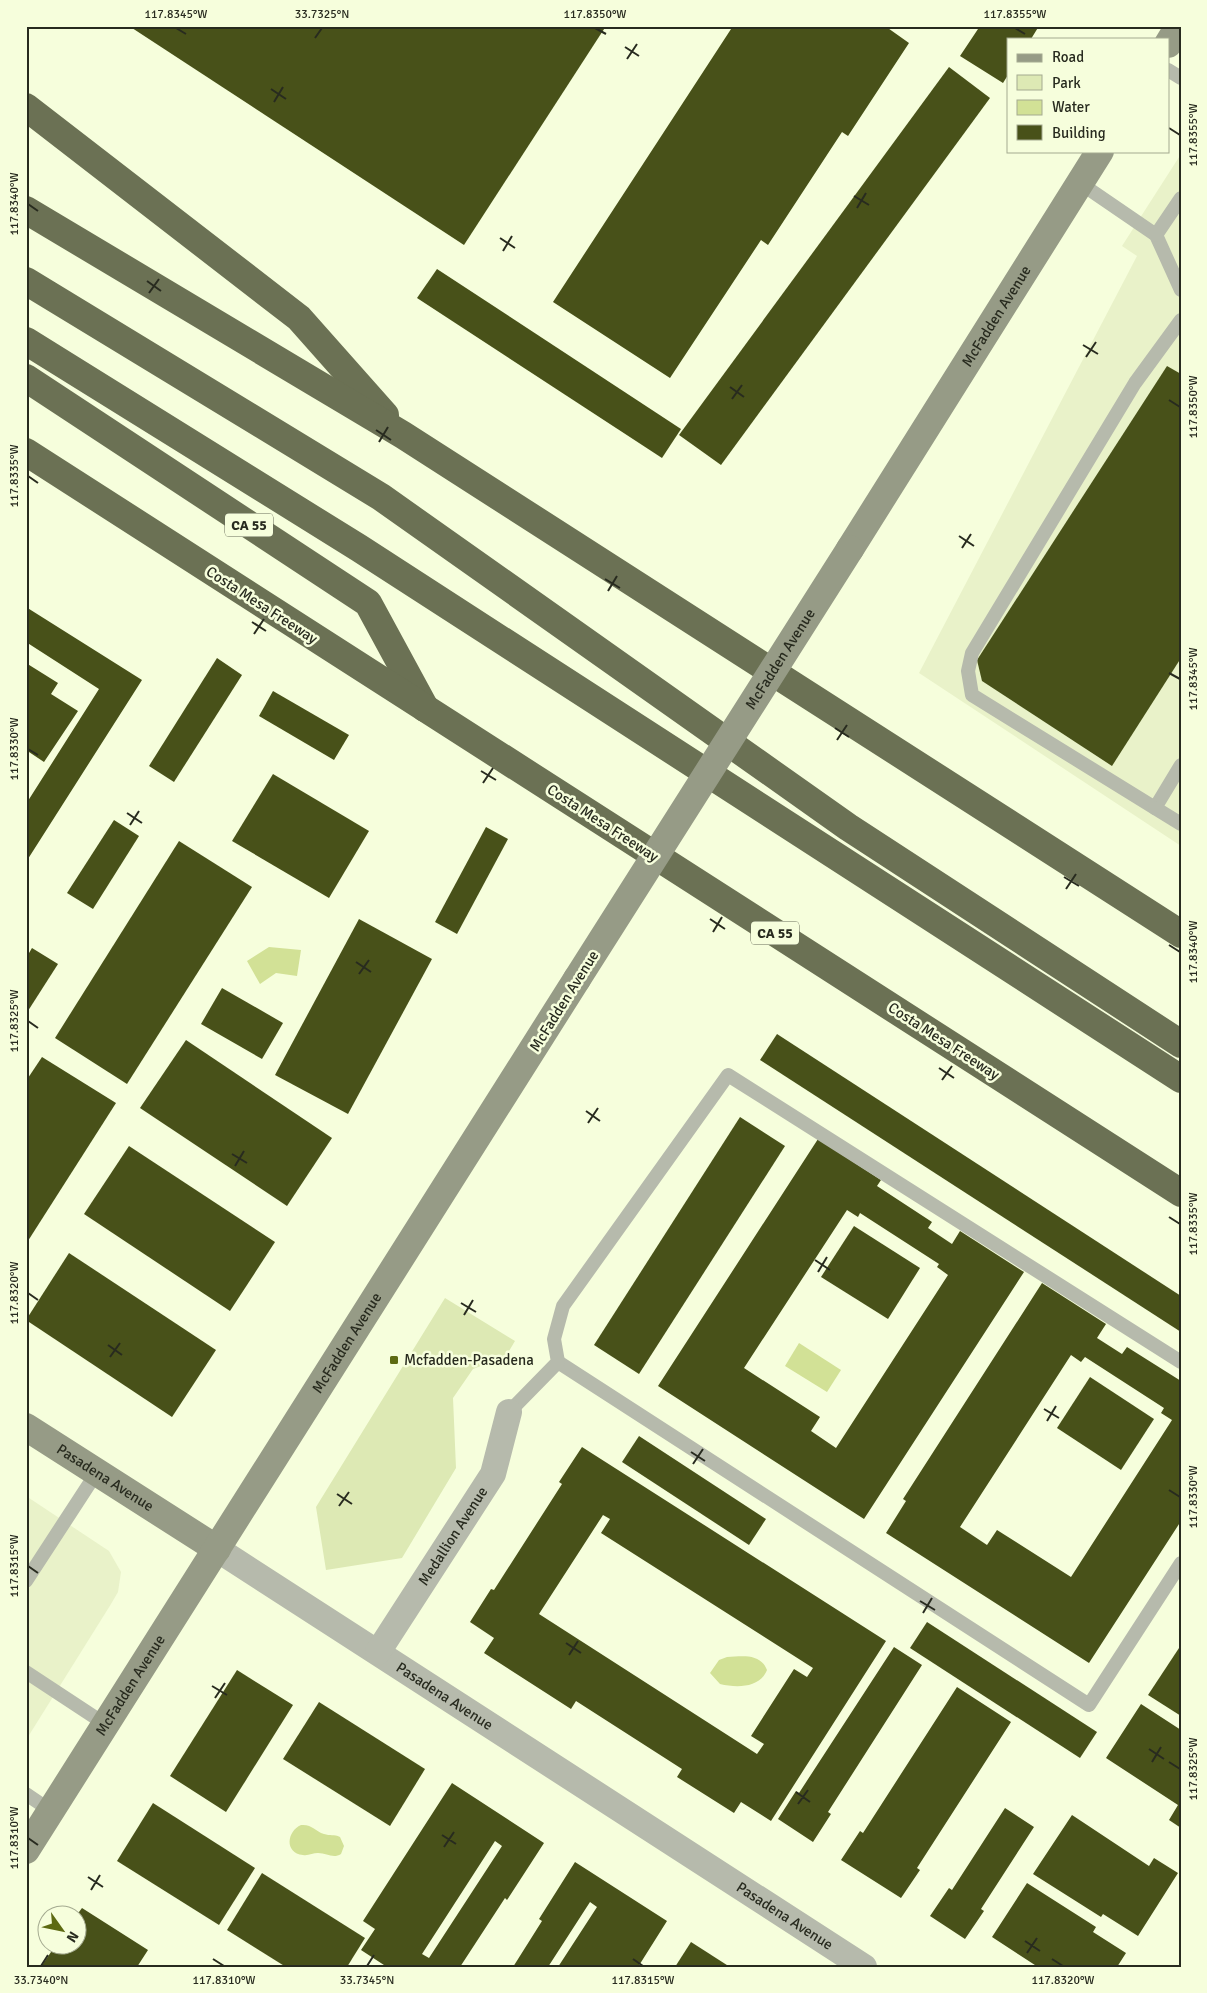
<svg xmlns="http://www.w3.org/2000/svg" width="1207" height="1993" viewBox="0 0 1207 1993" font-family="Signika,sans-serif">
  <rect width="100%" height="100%" fill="#f6fedc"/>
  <!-- built -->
  <g fill="#e9f2c9">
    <polygon points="1181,154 1181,846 919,673 1137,256 1122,246"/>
    <polygon points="26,1496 109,1551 121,1572 118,1592 111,1604 26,1740"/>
  </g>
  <!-- green -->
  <polygon fill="#dde9b4" points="445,1298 515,1341 506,1356 473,1369 453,1398 456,1468 402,1558 326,1570 316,1507"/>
  <!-- water -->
  <g fill="#d2e196">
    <polygon points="269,947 301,950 297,976 276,973 260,984 247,961"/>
    <polygon points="799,1343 841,1370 827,1392 785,1366"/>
    <path d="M727,1657C743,1656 760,1653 767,1670C760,1688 737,1688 720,1684L710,1673L719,1660Z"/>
    <path d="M301,1825C312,1824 315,1831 324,1834C330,1836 334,1834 340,1837L344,1846L341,1854C333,1859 327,1853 318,1853C313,1853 308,1856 303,1855C284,1853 287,1831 301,1825Z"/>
  </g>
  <!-- building -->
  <g fill="#485119" fill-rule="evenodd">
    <polygon points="129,26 606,26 464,245"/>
    <polygon points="733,26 885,26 909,43 848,136 842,132 768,245 761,240 670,378 553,302"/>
    <polygon points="980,26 1039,26 1031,39 1008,39 1008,75 1003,83 960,56"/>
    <polygon points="949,67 990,98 721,465 679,435"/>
    <polygon points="437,269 681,429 662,458 417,298"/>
    <polygon points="1167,366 1181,374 1181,658 1112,766 982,681 977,660"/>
    <polygon points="26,607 142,680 26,862 26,804 99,689 26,642"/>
    <polygon points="217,658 242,675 174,782 149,766"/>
    <polygon points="26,663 58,683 51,694 78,711 44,762 26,750"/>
    <polygon points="273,691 349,735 334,760 259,716"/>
    <polygon points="273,774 369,831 329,898 232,841"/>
    <polygon points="114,820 139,836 93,909 67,893"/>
    <polygon points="486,827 508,839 457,934 435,922"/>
    <polygon points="179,841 252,887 127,1084 55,1038"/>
    <polygon points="359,919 432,959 348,1114 275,1075"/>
    <polygon points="32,948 58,964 26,1014 26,958"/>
    <polygon points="222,988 283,1023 262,1059 201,1024"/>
    <polygon points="777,1034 1181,1296 1181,1332 760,1060"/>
    <polygon points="186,1040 332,1138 287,1206 140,1108"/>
    <polygon points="42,1057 116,1103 26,1244 26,1081"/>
    <polygon points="740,1117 785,1146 639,1374 594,1345"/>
    <path d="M818,1139L881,1180L877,1186L932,1222L928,1228L952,1244L960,1231L1024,1272L864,1519L658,1386ZM847,1210L858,1217L860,1213L939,1264L937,1267L948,1275L836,1448L811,1431L820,1417L744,1368Z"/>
    <polygon points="129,1146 275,1242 230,1311 84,1214"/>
    <polygon points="854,1226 920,1268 888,1319 821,1277"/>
    <polygon points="69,1253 216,1350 172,1417 26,1320"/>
    <path d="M1042,1283L1106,1324L1097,1338L1122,1354L1127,1347L1181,1381V1521L1089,1663L886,1533L906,1501L903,1499ZM1071,1355L1081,1362L1085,1357L1164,1408L1161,1413L1172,1420L1071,1577L997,1530L987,1545L960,1527Z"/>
    <polygon points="1090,1377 1154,1419 1121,1470 1057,1428"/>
    <polygon points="639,1436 766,1519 749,1545 622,1462"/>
    <path d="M582,1447L886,1641L771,1821L741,1802L734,1813L677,1777L682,1769L576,1701L571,1709L484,1653L494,1638L470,1622L491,1589L494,1590L562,1484L559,1482ZM603,1515L610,1519L601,1533L813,1668L807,1677L794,1669L751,1736L764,1744L757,1754L539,1614Z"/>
    <polygon points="927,1622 1097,1732 1080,1758 910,1648"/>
    <polygon points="1181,1645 1181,1716 1148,1695"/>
    <polygon points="894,1647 922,1665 828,1812 831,1814 813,1842 778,1819 796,1791 799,1793"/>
    <polygon points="237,1670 293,1705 226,1812 170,1776"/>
    <polygon points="957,1687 1011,1722 917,1868 920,1870 901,1898 841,1860 860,1831 863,1833"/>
    <polygon points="319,1702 425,1769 390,1826 283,1759"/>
    <polygon points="1141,1704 1181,1730 1181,1828 1169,1820 1178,1805 1106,1758"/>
    <path d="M452,1783L544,1843L507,1900L505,1898L460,1967H387L361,1950L375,1929L363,1921ZM495,1841L502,1846L429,1958L422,1954Z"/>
    <polygon points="153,1803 255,1868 219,1925 117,1861"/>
    <polygon points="1005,1808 1034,1827 981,1909 984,1911 965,1939 930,1916 949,1888 952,1890"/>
    <polygon points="1072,1815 1149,1866 1154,1858 1178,1873 1138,1936 1103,1914 1101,1917 1033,1874"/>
    <polygon points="575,1862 667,1921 638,1967 558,1967 597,1907 590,1902 548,1967 513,1967 542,1921 539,1919"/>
    <polygon points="262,1873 365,1938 347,1967 286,1967 227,1930"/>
    <polygon points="1027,1883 1096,1927 1093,1932 1126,1953 1117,1967 1038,1967 992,1937"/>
    <polygon points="82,1908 148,1950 137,1967 41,1967 55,1946 78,1946 76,1916"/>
    <polygon points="691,1942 730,1967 675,1967"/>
  </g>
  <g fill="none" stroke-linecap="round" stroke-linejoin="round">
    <!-- service -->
    <g stroke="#b6baac" stroke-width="14">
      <polyline points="1168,70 1181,78"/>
      <polyline points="1080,183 1156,235 1181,290"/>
      <polyline points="1156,235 1181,198"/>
      <polyline points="1181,320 1135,383 972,653 968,671 972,695 1155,808 1181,765"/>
      <polyline points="1155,808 1181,824"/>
      <polyline points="558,1362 1089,1705 1181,1563"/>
      <polyline points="509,1412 558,1362 554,1339 563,1306 728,1075 1181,1362"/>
      <polyline points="26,1581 97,1472"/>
      <polyline points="26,1672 105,1724"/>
      <polyline points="26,1794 51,1811"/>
    </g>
    <!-- minor -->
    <g stroke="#b6baac" stroke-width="26">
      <path id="s1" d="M217,1549L864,1967"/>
      <path id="s2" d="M378,1652L493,1474L509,1412"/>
    </g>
    <!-- secondary -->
    <g stroke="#969b86" stroke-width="28">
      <polyline points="1168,44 1179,26"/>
      <path id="s3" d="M850,549L1100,151"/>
      <path id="s4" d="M26,1427L217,1549"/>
      <path id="s5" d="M26,1850L577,979"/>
    </g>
    <!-- motorway -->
    <g stroke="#6b7154" stroke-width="28">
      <polyline points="26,107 299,318 385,415"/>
      <polyline points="26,210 403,435 1181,934"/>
      <polyline points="26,281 381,497 848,827 1181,1044"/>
      <polyline points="26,341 359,548 1181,1079"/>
      <polyline points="26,378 368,603 425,708"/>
      <polyline points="26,452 1181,1193"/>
    </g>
    <!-- secondary-bridge -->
    <path stroke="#969b86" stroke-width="28" id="s6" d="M577,979L850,549"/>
  </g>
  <!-- ticks -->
  <path fill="none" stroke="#282b1f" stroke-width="2" d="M176,28L186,34M595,28L606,34M1015,28L1025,34M315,38L322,28M625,47L639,56M627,59L637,44M271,89L286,99M274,102L283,87M1169,128L1180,135M854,196L869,205M28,204L38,211M857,208L866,193M500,238L515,248M503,251L512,236M147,281L161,291M149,293L159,279M1083,345L1098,354M1086,357L1096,342M730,387L744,397M732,399L742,385M1169,400L1180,407M376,430L391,440M379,442L388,427M28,476L38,483M959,536L974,546M962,548L971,534M605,579L620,588M608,591L617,576M252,622L266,631M254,634L264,619M1169,673L1180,679M835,728L849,737M837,740L847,725M28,749L38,755M481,771L496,780M483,783L493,768M127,813L142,823M130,825L139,811M1064,877L1079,886M1066,889L1076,874M710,919L725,929M713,932L722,917M1169,945L1180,952M356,962L371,972M359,974L369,960M28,1021L38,1028M939,1068L954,1078M942,1080L952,1066M586,1111L600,1121M588,1123L598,1108M232,1154L247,1163M235,1166L244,1151M1169,1217L1180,1224M815,1260L830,1270M818,1272L827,1257M28,1293L38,1300M461,1303L476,1312M464,1315L473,1300M108,1345L122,1355M110,1357L120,1343M1044,1409L1059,1418M1047,1421L1056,1406M691,1452L705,1461M693,1464L703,1449M1169,1490L1180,1497M337,1494L352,1504M339,1506L349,1492M28,1566L38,1573M920,1601L935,1610M923,1613L932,1598M566,1643L581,1653M569,1655L578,1641M212,1686L227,1695M215,1698L225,1683M1149,1749L1164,1759M1152,1762L1161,1747M1169,1762L1180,1769M796,1792L810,1802M798,1804L808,1790M442,1835L456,1844M28,1838L38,1845M444,1847L454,1832M88,1877L103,1887M91,1890L100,1875M1025,1941L1040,1951M1027,1953L1037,1938M213,1959L224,1966M633,1959L643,1966M1052,1959L1063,1966M41,1966L48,1955M367,1966L374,1955"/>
  <!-- markers -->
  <rect fill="#5d6a12" stroke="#f6fedc" stroke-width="2" x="389" y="1355" width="10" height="10" rx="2.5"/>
  <g text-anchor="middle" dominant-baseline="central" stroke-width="5" stroke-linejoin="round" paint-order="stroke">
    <!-- shield labels -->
    <g fill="#f6fedc" stroke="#666a58" stroke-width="1">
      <rect x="225" y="513.5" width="48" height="23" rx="4"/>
      <rect x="751" y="921.5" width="48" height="23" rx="4"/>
    </g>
    <g font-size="14" font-weight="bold" fill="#282b1f">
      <text x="249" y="525">CA 55</text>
      <text x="775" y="933">CA 55</text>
    </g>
    <!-- street labels -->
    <g font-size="15" fill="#282b1f" stroke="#f6fedc">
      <text stroke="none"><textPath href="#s3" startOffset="275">McFadden Avenue</textPath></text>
      <text transform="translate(262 605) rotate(33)">Costa Mesa Freeway</text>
      <text stroke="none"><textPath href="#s6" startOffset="379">McFadden Avenue</textPath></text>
      <text transform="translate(603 823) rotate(33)">Costa Mesa Freeway</text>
      <text transform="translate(564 1001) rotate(-58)">McFadden Avenue</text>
      <text transform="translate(944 1041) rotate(33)">Costa Mesa Freeway</text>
      <text stroke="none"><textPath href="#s5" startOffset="600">McFadden Avenue</textPath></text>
      <text stroke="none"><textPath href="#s4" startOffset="94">Pasadena Avenue</textPath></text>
      <text stroke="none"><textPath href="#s2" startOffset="138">Medallion Avenue</textPath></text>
      <text stroke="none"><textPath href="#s5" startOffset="195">McFadden Avenue</textPath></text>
      <text stroke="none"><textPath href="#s1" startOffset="271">Pasadena Avenue</textPath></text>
      <text stroke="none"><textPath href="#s1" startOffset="676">Pasadena Avenue</textPath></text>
    </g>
    <!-- poi labels -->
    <g font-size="15" fill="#282b1f" stroke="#f6fedc" text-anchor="start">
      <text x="404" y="1360">Mcfadden-Pasadena</text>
    </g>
  </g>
  <!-- border -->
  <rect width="1207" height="1993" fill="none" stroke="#f6fedc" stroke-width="55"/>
  <!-- legend -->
  <rect x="1007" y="38" width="162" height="115" fill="#f6fedc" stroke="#a4aa90"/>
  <rect x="1017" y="54" width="25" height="8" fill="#969b86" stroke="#a4aa90"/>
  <text x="1052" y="62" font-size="15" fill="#282b1f">Road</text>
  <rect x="1017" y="75" width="25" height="15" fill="#dde9b4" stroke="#a4aa90"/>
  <text x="1052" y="88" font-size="15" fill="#282b1f">Park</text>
  <rect x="1017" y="100" width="25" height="15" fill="#d2e196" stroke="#a4aa90"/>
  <text x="1052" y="112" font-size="15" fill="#282b1f">Water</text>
  <rect x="1017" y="125" width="25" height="15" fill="#485119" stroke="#a4aa90"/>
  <text x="1052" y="138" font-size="15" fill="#282b1f">Building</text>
  <!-- north arrow -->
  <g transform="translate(62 1930) rotate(123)"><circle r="24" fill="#f6fedc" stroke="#a4aa90"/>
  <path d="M0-4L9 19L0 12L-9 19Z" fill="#5d6a12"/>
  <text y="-8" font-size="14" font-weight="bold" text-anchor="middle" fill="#282b1f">N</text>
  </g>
  <rect x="28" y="28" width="1152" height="1938" fill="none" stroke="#282b1f" stroke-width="2"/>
  <g font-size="12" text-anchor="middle" fill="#282b1f">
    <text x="176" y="18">117.8345°W</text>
    <text x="322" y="18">33.7325°N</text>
    <text x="595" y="18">117.8350°W</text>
    <text x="1015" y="18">117.8355°W</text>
    <text transform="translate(1193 135) rotate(-90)" y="4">117.8355°W</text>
    <text transform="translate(14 204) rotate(-90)" y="4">117.8340°W</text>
    <text transform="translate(1193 407) rotate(-90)" y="4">117.8350°W</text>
    <text transform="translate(14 476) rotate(-90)" y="4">117.8335°W</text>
    <text transform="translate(1193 679) rotate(-90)" y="4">117.8345°W</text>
    <text transform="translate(14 749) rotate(-90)" y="4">117.8330°W</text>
    <text transform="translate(1193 952) rotate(-90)" y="4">117.8340°W</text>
    <text transform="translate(14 1021) rotate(-90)" y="4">117.8325°W</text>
    <text transform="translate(1193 1224) rotate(-90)" y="4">117.8335°W</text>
    <text transform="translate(14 1293) rotate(-90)" y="4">117.8320°W</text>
    <text transform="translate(1193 1497) rotate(-90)" y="4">117.8330°W</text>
    <text transform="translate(14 1566) rotate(-90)" y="4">117.8315°W</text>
    <text transform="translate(1193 1769) rotate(-90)" y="4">117.8325°W</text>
    <text transform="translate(14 1838) rotate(-90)" y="4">117.8310°W</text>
    <text x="41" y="1984">33.7340°N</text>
    <text x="224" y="1984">117.8310°W</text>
    <text x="367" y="1984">33.7345°N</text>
    <text x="643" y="1984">117.8315°W</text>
    <text x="1063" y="1984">117.8320°W</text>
  </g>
</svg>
